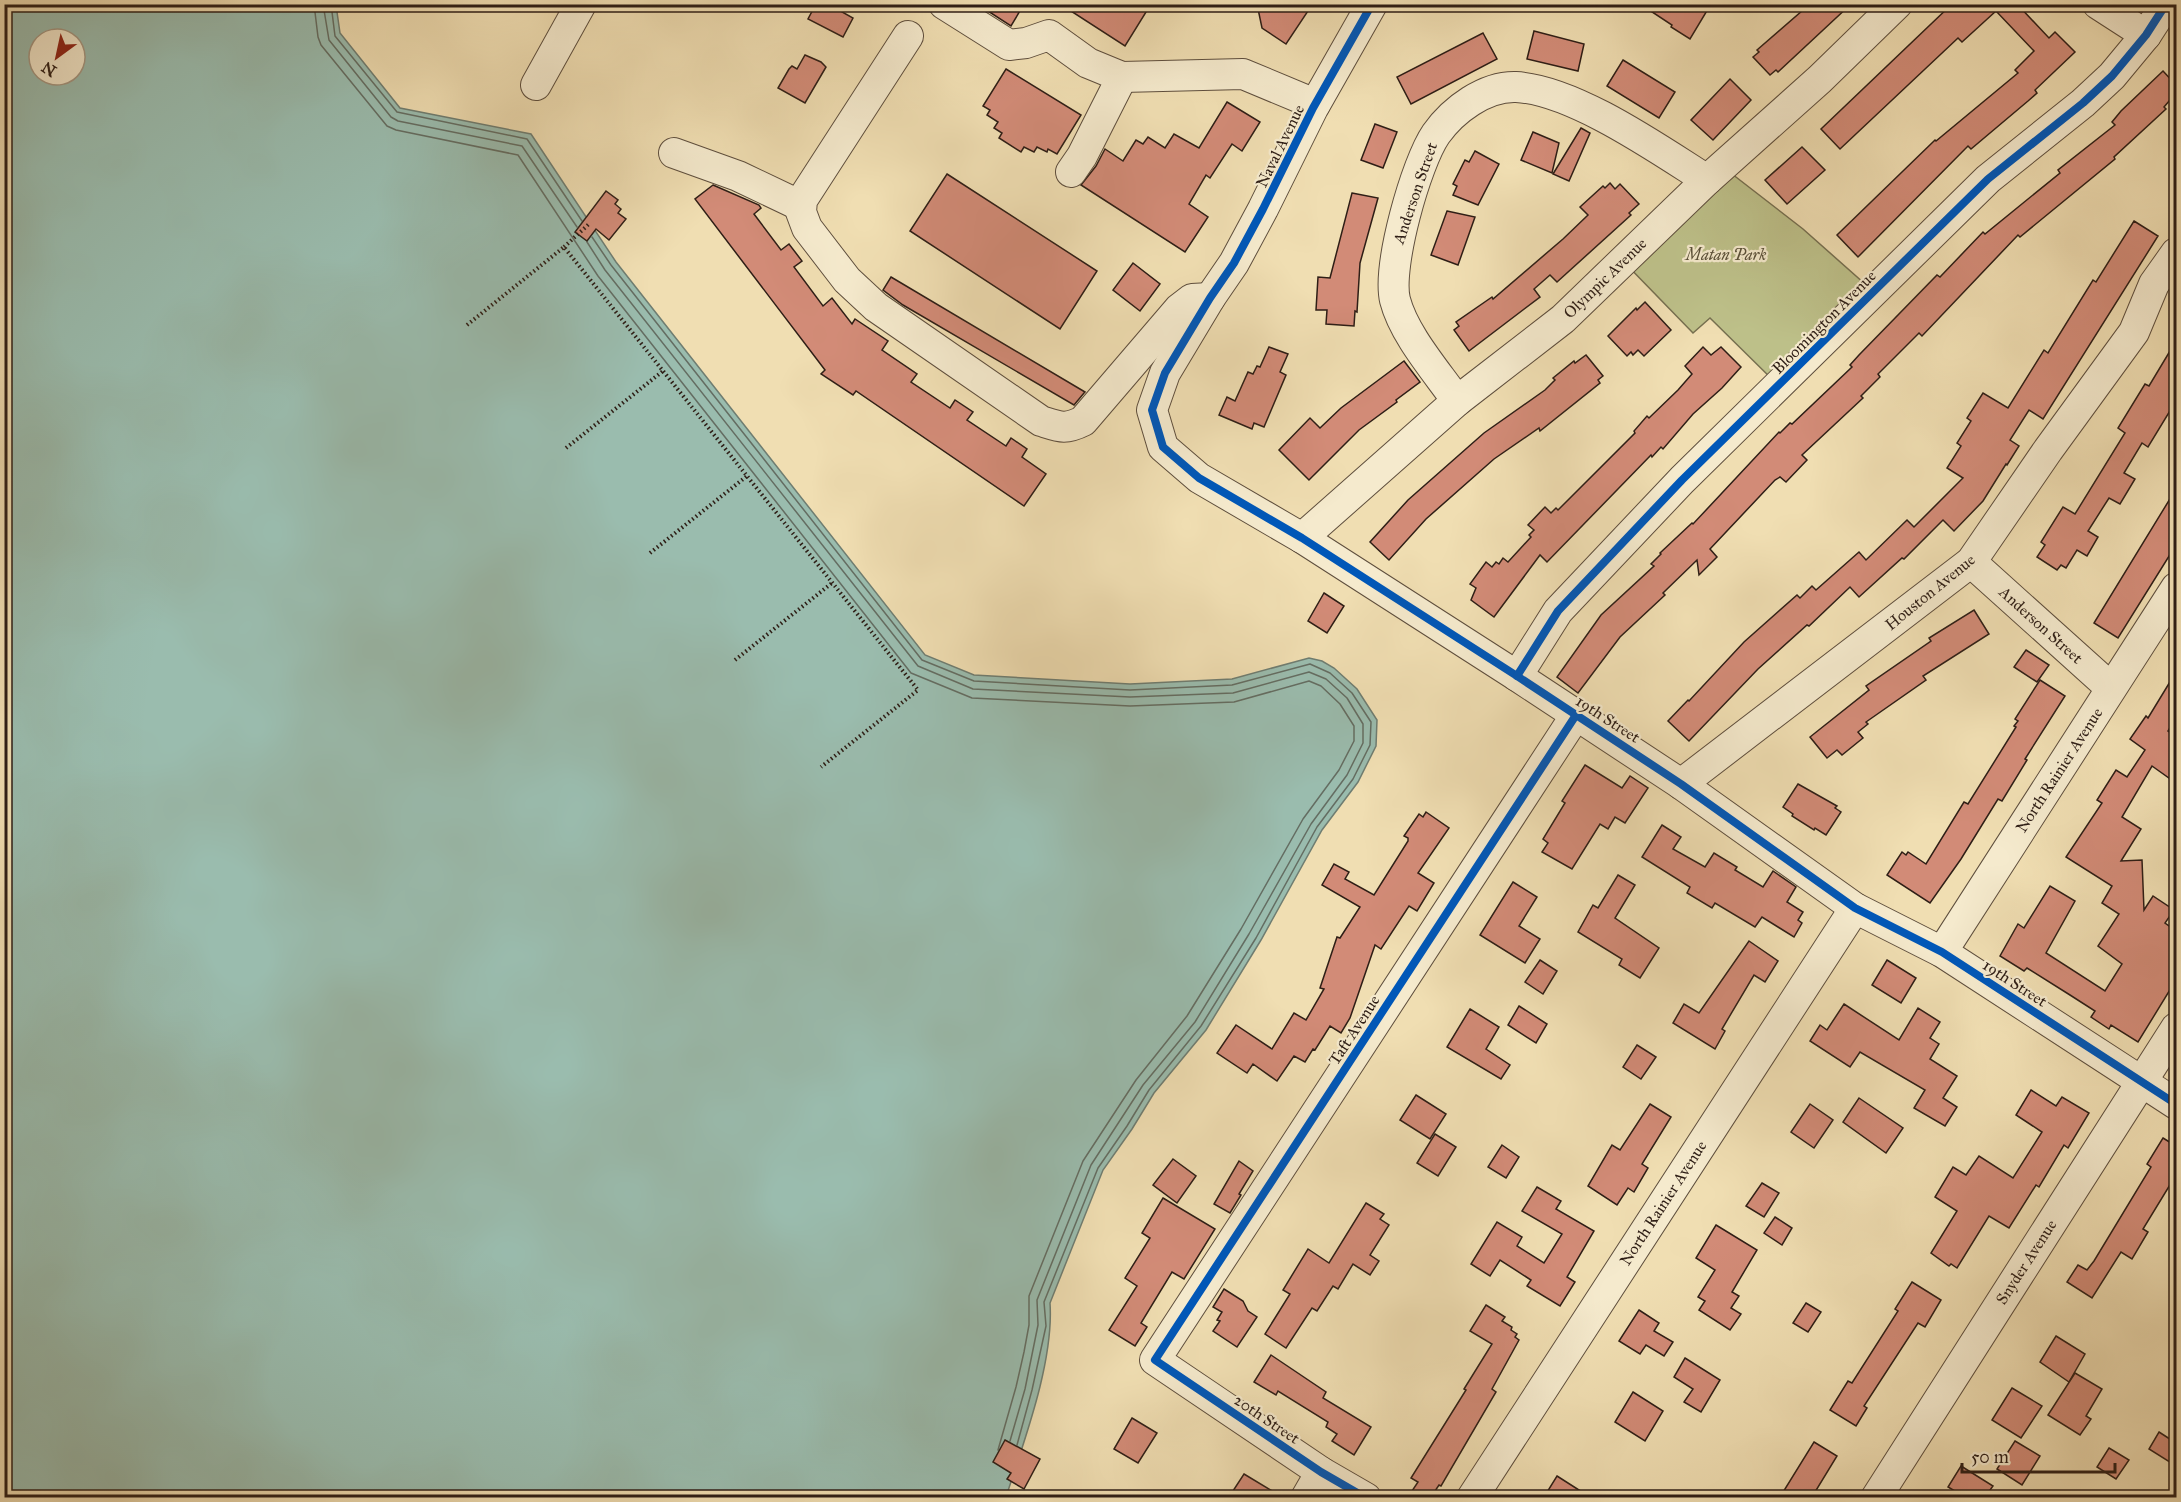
<svg xmlns="http://www.w3.org/2000/svg" width="2181" height="1502" viewBox="0 0 2181 1502" font-family="'IM FELL Great Primer',serif">
  <rect width="100%" height="100%" fill="#f0deb2"/>
  <filter id="stains"><feTurbulence type="fractalNoise" baseFrequency=".00333" numOctaves="4"/><feColorMatrix values="0 0 0 0 .2 0 0 0 0 .09 0 0 0 0 .02 0 0 0 .5 -.17"/></filter>
  <radialGradient id="worn" r=".72"><stop offset=".6" stop-color="#630" stop-opacity="0"/><stop offset="1" stop-color="#630" stop-opacity=".3"/></radialGradient>
  <!-- green -->
  <polygon fill="#bdc089" stroke="#766f50" stroke-width="1.5" points="1723,167 1803,229 1874,292 1779,386 1710,318 1693,333 1623,261"/>
  <!-- water -->
  <path fill="#9abcae" stroke="#6f7d71" stroke-width="1.5" fill-rule="evenodd" d="M5,5H336L340,33L400,108L531,134L616,262L925,655L974,675L1130,684L1232,679L1309,658L1322,661L1334,668L1357,689L1377,720L1376,746L1358,782L1322,830L1261,940L1206,1030L1154,1093L1132,1129L1103,1170L1050,1303C1054,1362 1024,1441 1006,1497L5,1498ZM39,39H75V75H39Z"/>
  <g fill="none" stroke-linecap="round" stroke-linejoin="round">
    <!-- shore -->
    <g stroke="#646d62" stroke-width="1.5">
      <polyline points="314,4 318,37 321,45 387,126 396,130 518,155 598,276 911,673 972,698 1130,706 1234,702 1309,681 1321,686 1340,704 1354,726 1354,741 1339,770 1303,819 1241,929 1187,1016 1136,1080 1083,1161 1029,1296 1029,1325 1024,1352 1016,1387 998,1450"/>
      <polyline points="323,4 329,40 391,117 398,121 522,146 577,227"/>
      <polyline points="331,4 335,36 397,112 527,139 582,221"/>
      <polyline points="592,237 611,265 922,660 974,681 1130,690 1232,685 1310,664 1330,673 1352,693 1371,722 1370,745 1353,779 1317,827 1256,938 1201,1026 1149,1090 1127,1126 1098,1168 1044,1302 1046,1326 1032,1390 1017,1445"/>
      <polyline points="587,242 605,270 918,666 973,689 1130,697 1233,693 1309,672 1326,679 1347,698 1363,724 1363,743 1347,775 1311,824 1249,934 1195,1022 1143,1085 1091,1165 1037,1300 1038,1325 1025,1389 1010,1441"/>
    </g>
  </g>
  <!-- building -->
  <g fill="#d28b77" stroke="#2e1e16" stroke-width="1.5">
    <polygon points="816,4 828,4 853,18 843,37 808,19"/>
    <polygon points="977,4 1024,4 1011,26"/>
    <polygon points="1060,4 1151,4 1125,46"/>
    <polygon points="1257,4 1298,4 1308,11 1286,44 1262,28"/>
    <polygon points="1640,4 1711,4 1690,39 1671,27 1672,25"/>
    <polygon points="1810,4 1851,4 1778,72 1776,70 1770,75 1753,57 1759,52 1757,50"/>
    <polygon points="1952,4 2017,4 2049,38 2055,32 2075,52 2035,90 2037,93 2028,101 1971,149 1968,146 1858,257 1837,235 1935,140 1936,141 2018,73 2015,70 2034,51 1996,11 1962,42 1958,38 1840,149 1821,129"/>
    <polygon points="1534,31 1584,44 1578,71 1527,59"/>
    <polygon points="1483,33 1497,59 1411,104 1397,77"/>
    <polygon points="805,55 821,62 826,67 805,103 778,88 789,69 792,66 797,69"/>
    <polygon points="1623,60 1675,92 1659,118 1607,86"/>
    <polygon points="1006,69 1081,115 1057,154 1048,149 1047,152 1037,147 1034,152 1024,147 1021,152 999,138 1002,133 994,128 998,122 987,115 990,110 983,106"/>
    <polygon points="2163,71 2176,85 2176,93 2164,107 2166,109 2114,157 2115,159 2020,237 2018,235 1922,336 1919,333 1878,374 1880,377 1861,396 1863,398 1802,455 1807,460 1786,482 1780,477 1775,480 1710,549 1717,557 1699,575 1697,560 1663,593 1665,595 1620,637 1578,693 1557,677 1601,615 1654,566 1651,564 1661,554 1660,553 1692,523 1693,524 1779,432 1780,433 1790,423 1792,424 1852,367 1850,365 1859,355 1937,275 1940,277 1983,232 1985,234 2060,173 2058,170 2115,125 2112,122 2121,111"/>
    <polygon points="1730,79 1751,100 1713,140 1691,120"/>
    <polygon points="1227,102 1260,122 1242,151 1232,144 1210,178 1206,175 1189,204 1208,217 1185,252 1081,185 1096,166 1105,149 1123,161 1136,140 1143,144 1148,137 1165,148 1174,134 1199,148"/>
    <polygon points="1375,124 1397,132 1383,168 1361,160"/>
    <polygon points="1581,128 1590,133 1569,181 1553,174"/>
    <polygon points="1533,132 1559,143 1552,173 1521,160"/>
    <polygon points="1802,147 1825,170 1787,204 1765,180"/>
    <polygon points="1475,151 1499,164 1478,205 1453,195 1457,186 1453,184 1465,160 1469,162"/>
    <polygon points="947,174 1097,271 1060,329 910,231"/>
    <polygon points="1610,183 1615,189 1620,184 1639,204 1629,213 1631,215 1557,282 1550,275 1534,289 1540,297 1469,351 1454,330 1459,326 1456,322 1492,297 1493,299 1563,239 1588,215 1580,207 1603,186 1605,188"/>
    <polygon points="713,185 759,205 761,208 754,214 781,250 789,244 802,261 794,267 823,306 832,298 852,324 855,319 888,341 882,350 917,374 911,382 950,408 955,400 973,412 967,420 1006,446 1011,438 1027,449 1022,457 1046,474 1024,506 856,391 853,395 821,374 825,370 695,199"/>
    <polygon points="606,191 618,200 615,204 621,209 618,213 626,219 609,240 596,229 587,241 575,232"/>
    <polygon points="1352,193 1378,198 1360,263 1357,312 1355,311 1354,326 1326,324 1327,310 1316,310 1318,277 1330,278"/>
    <polygon points="1447,211 1475,217 1458,265 1431,255"/>
    <polygon points="2134,221 2158,236 2043,419 2029,410 2010,440 2019,446 2007,465 2006,464 1983,501 1954,531 1943,520 1904,559 1902,558 1859,597 1850,587 1809,626 1807,625 1758,669 1689,741 1668,721 1688,700 1689,701 1744,642 1797,595 1800,598 1812,586 1816,590 1859,552 1866,560 1907,520 1914,527 1963,478 1947,468 1961,446 1957,443 1971,421 1967,418 1983,393 2008,408 2044,350 2048,353 2093,280 2096,282"/>
    <polygon points="1133,263 1160,284 1140,311 1113,290"/>
    <polygon points="891,277 1085,392 1084,393 1074,405 903,305 883,290"/>
    <polygon points="1645,302 1671,330 1644,356 1638,350 1633,355 1631,352 1627,356 1608,336 1636,308 1637,310"/>
    <polygon points="2176,341 2176,401 2148,447 2142,443 2124,473 2135,479 2120,504 2109,498 2088,531 2098,537 2087,556 2077,550 2066,568 2061,565 2057,570 2037,557 2045,545 2041,542 2063,507 2075,514 2125,433 2118,428 2145,384 2149,386"/>
    <polygon points="1269,347 1288,354 1280,372 1286,375 1264,427 1254,423 1252,429 1219,415 1227,397 1235,401 1248,372 1253,374 1257,366 1260,367"/>
    <polygon points="1703,347 1711,355 1721,347 1741,367 1722,388 1693,414 1663,449 1661,447 1652,457 1651,455 1547,562 1540,555 1494,617 1471,600 1476,588 1470,584 1486,562 1492,567 1496,562 1499,564 1503,558 1508,562 1531,537 1529,535 1534,530 1528,525 1545,507 1551,513 1556,508 1558,510 1635,433 1634,431 1647,416 1649,418 1678,390 1692,374 1685,366"/>
    <polygon points="1586,355 1603,376 1598,380 1600,383 1540,431 1539,428 1494,459 1426,519 1389,560 1370,542 1408,500 1484,433 1545,390 1555,380 1553,378 1574,361 1575,363"/>
    <polygon points="1404,361 1420,382 1396,400 1397,402 1359,430 1309,480 1279,450 1310,418 1320,428 1341,408"/>
    <polygon points="2176,489 2176,545 2118,638 2094,623"/>
    <polygon points="1324,593 1344,606 1327,633 1308,621"/>
    <polygon points="1974,610 1989,634 1923,676 1926,680 1866,722 1868,724 1858,732 1863,738 1842,755 1837,750 1827,758 1810,737 1869,690 1866,686 1931,641 1929,638"/>
    <polygon points="2026,650 2049,665 2037,682 2014,667"/>
    <polygon points="2176,672 2176,717 2168,731 2176,737 2176,783 2152,766 2122,817 2141,829 2121,861 2142,860 2144,910 2153,896 2174,910 2165,923 2176,931 2176,980 2138,1042 2111,1025 2109,1029 2091,1017 2095,1011 2070,995 2027,968 2024,971 2000,956 2018,924 2024,928 2050,886 2075,901 2046,953 2105,991 2122,964 2098,946 2119,914 2102,903 2112,886 2066,857 2102,803 2097,800 2116,770 2127,777 2145,750 2130,739 2146,716 2148,718"/>
    <polygon points="2040,680 2065,696 2025,759 2027,760 2002,801 1998,799 1961,859 1930,903 1887,875 1902,852 1906,855 1908,852 1926,864 1964,802 1968,804 2016,727 2014,726 2018,721 2015,719"/>
    <polygon points="1585,765 1622,788 1630,776 1648,788 1625,823 1615,817 1608,829 1600,824 1572,869 1542,852 1548,843 1543,839 1565,803 1562,801"/>
    <polygon points="1798,784 1837,806 1835,808 1841,812 1826,835 1815,828 1814,830 1792,816 1793,814 1783,807"/>
    <polygon points="1426,812 1449,828 1418,873 1434,883 1417,911 1409,906 1381,949 1375,945 1350,1018 1341,1033 1330,1026 1315,1050 1313,1049 1305,1062 1294,1056 1277,1081 1253,1064 1247,1073 1217,1053 1236,1025 1272,1049 1294,1013 1306,1020 1324,989 1320,988 1337,937 1340,938 1360,907 1322,885 1334,864 1349,872 1345,879 1374,895 1408,841 1408,838 1404,836 1419,814 1423,817"/>
    <polygon points="1662,825 1681,837 1673,849 1705,867 1714,853 1737,867 1735,870 1763,887 1773,871 1796,887 1787,902 1803,912 1798,920 1802,923 1794,937 1762,917 1755,927 1715,903 1712,908 1687,893 1690,887 1642,857"/>
    <polygon points="1618,875 1635,885 1615,918 1659,948 1640,978 1619,965 1622,959 1578,932 1593,905 1598,908"/>
    <polygon points="1513,882 1537,897 1519,926 1540,939 1525,963 1480,935"/>
    <polygon points="1749,941 1778,961 1765,982 1754,975 1722,1029 1725,1031 1715,1049 1673,1023 1684,1004 1699,1013"/>
    <polygon points="1540,960 1557,971 1543,994 1525,982"/>
    <polygon points="1887,960 1916,978 1901,1003 1872,985"/>
    <polygon points="1844,1004 1899,1040 1918,1008 1940,1022 1930,1038 1939,1044 1930,1059 1957,1076 1943,1098 1957,1107 1945,1126 1914,1108 1925,1090 1860,1052 1850,1067 1810,1041 1820,1025 1827,1030"/>
    <polygon points="1519,1006 1547,1024 1536,1043 1508,1025"/>
    <polygon points="1470,1009 1499,1027 1486,1049 1510,1065 1501,1079 1447,1047"/>
    <polygon points="1637,1045 1656,1057 1641,1079 1623,1067"/>
    <polygon points="2031,1090 2056,1106 2062,1097 2089,1113 2068,1148 2064,1145 2039,1187 2036,1185 2009,1228 1989,1216 1957,1268 1951,1264 1949,1266 1931,1253 1957,1211 1935,1197 1953,1167 1966,1175 1979,1156 2013,1178 2042,1132 2016,1115"/>
    <polygon points="1416,1095 1446,1114 1430,1139 1400,1120"/>
    <polygon points="1859,1098 1903,1128 1886,1153 1843,1122"/>
    <polygon points="1650,1104 1671,1117 1642,1164 1648,1168 1634,1192 1628,1188 1617,1205 1588,1186 1612,1145 1620,1150"/>
    <polygon points="1810,1104 1833,1120 1814,1148 1791,1132"/>
    <polygon points="1435,1134 1456,1147 1438,1176 1417,1163"/>
    <polygon points="2163,1138 2176,1146 2176,1175 2143,1229 2148,1232 2132,1259 2121,1252 2092,1298 2067,1282 2078,1265 2087,1270 2094,1261 2151,1167 2147,1164"/>
    <polygon points="1502,1145 1519,1157 1506,1178 1488,1167"/>
    <polygon points="1173,1159 1196,1176 1177,1203 1153,1185"/>
    <polygon points="1239,1161 1253,1171 1239,1194 1241,1195 1230,1213 1214,1204"/>
    <polygon points="1762,1183 1779,1193 1764,1217 1746,1206"/>
    <polygon points="1537,1187 1561,1201 1556,1209 1594,1231 1567,1277 1575,1282 1560,1306 1527,1286 1531,1280 1500,1260 1490,1276 1471,1264 1497,1222 1522,1237 1517,1246 1544,1263 1562,1234 1522,1211"/>
    <polygon points="1163,1198 1215,1229 1184,1279 1172,1272 1141,1323 1147,1327 1135,1346 1109,1330 1137,1286 1125,1278 1150,1238 1142,1233"/>
    <polygon points="1366,1203 1384,1214 1380,1219 1389,1225 1370,1255 1379,1261 1370,1275 1353,1264 1338,1289 1333,1286 1317,1311 1312,1308 1286,1348 1265,1334 1290,1294 1283,1290 1308,1249 1329,1263"/>
    <polygon points="1775,1217 1792,1228 1782,1245 1764,1233"/>
    <polygon points="1716,1225 1757,1250 1732,1292 1739,1296 1731,1308 1741,1314 1730,1330 1699,1310 1705,1301 1698,1297 1715,1270 1696,1258"/>
    <polygon points="1912,1282 1941,1300 1925,1327 1918,1323 1864,1406 1867,1408 1856,1426 1830,1410 1848,1381 1852,1383 1898,1311 1895,1309"/>
    <polygon points="1224,1289 1243,1301 1248,1311 1257,1317 1237,1347 1213,1331 1220,1321 1217,1320 1222,1312 1213,1307"/>
    <polygon points="1806,1303 1821,1312 1808,1332 1793,1323"/>
    <polygon points="1486,1305 1505,1317 1502,1321 1512,1327 1511,1330 1517,1334 1515,1337 1519,1340 1492,1389 1496,1392 1441,1486 1439,1485 1431,1497 1408,1497 1418,1482 1411,1478 1466,1390 1464,1389 1492,1344 1470,1331"/>
    <polygon points="1639,1310 1659,1323 1654,1331 1673,1342 1664,1356 1646,1345 1640,1354 1619,1341"/>
    <polygon points="2056,1336 2085,1354 2069,1382 2040,1362"/>
    <polygon points="1271,1355 1326,1392 1323,1398 1371,1427 1354,1455 1332,1441 1337,1434 1326,1427 1328,1422 1278,1391 1276,1395 1254,1382"/>
    <polygon points="1685,1358 1720,1380 1701,1412 1684,1402 1693,1389 1674,1377"/>
    <polygon points="2075,1373 2102,1389 2086,1416 2091,1419 2080,1435 2048,1415"/>
    <polygon points="2012,1388 2042,1406 2021,1438 1992,1420"/>
    <polygon points="1633,1392 1663,1411 1645,1441 1615,1422"/>
    <polygon points="1132,1418 1157,1433 1138,1463 1114,1449"/>
    <polygon points="2159,1432 2176,1443 2176,1466 2149,1449"/>
    <polygon points="1005,1440 1040,1459 1024,1489 1007,1479 1011,1473 993,1462"/>
    <polygon points="2015,1441 2040,1456 2022,1485 1997,1469"/>
    <polygon points="1814,1442 1837,1456 1812,1497 1780,1497"/>
    <polygon points="2109,1448 2129,1460 2116,1479 2097,1467"/>
    <polygon points="1961,1466 1993,1486 1985,1497 1965,1497 1948,1487"/>
    <polygon points="1244,1474 1282,1497 1229,1497"/>
    <polygon points="1557,1476 1590,1497 1544,1497"/>
  </g>
  <g fill="none" stroke-linecap="round" stroke-linejoin="round">
    <defs>
      <g id="minor">
        <polyline points="944,4 1009,45 1026,43 1049,35 1088,63 1122,77 1243,74 1315,104"/>
        <polyline points="1372,4 1313,108 1263,209 1234,263 1210,298 1165,373 1152,410 1163,447 1199,478 1302,538 1517,676 1681,784 1855,908 1942,952 2176,1104"/>
        <polyline points="2098,4 2146,35"/>
        <path d="M908,36L802,200L801,212L807,228L847,280L876,307L1041,421C1060,427 1065,430 1083,421L1179,309L1192,299L1210,298"/>
        <polyline points="536,85 581,4"/>
        <polyline points="674,153 738,176 801,206"/>
        <polyline points="1071,172 1082,156 1122,77"/>
        <path d="M1457,401C1437,372 1404,335 1395,300C1387,266 1416,163 1436,134C1453,110 1485,86 1516,87C1574,90 1658,149 1707,180"/>
        <polyline points="1302,538 1457,401 1563,319 1707,180 1820,79 1897,4"/>
        <polyline points="1971,562 2111,688"/>
        <polyline points="1517,676 1558,611 1682,480 1988,179 2083,103 2112,76 2146,35 2166,4"/>
        <polyline points="1681,784 1971,562 2048,450 2134,332 2154,284 2176,253"/>
        <polyline points="1942,952 2176,588"/>
        <polyline points="1306,1498 1321,1472"/>
        <polyline points="1366,1498 1321,1472 1155,1360 1576,715"/>
        <polyline points="1472,1498 1855,908"/>
        <polyline points="1876,1498 2176,1028"/>
      </g>
    </defs>
    <!-- minor casing -->
    <use href="#minor" stroke="#5e4e3d" stroke-width="32"/>
    <!-- path -->
    <g stroke="#2e1e16" stroke-width="4" stroke-dasharray="1.5 3" stroke-linecap="butt">
      <polyline points="564,247 590,223"/>
      <polyline points="467,325 564,247 918,690 821,767"/>
      <polyline points="566,448 663,371"/>
      <polyline points="650,553 747,476"/>
      <polyline points="735,660 832,583"/>
    </g>
    <!-- minor -->
    <use href="#minor" stroke="#f5eacd" stroke-width="30"/>
    <defs>
      <g id="cycleway">
        <polyline points="1372,4 1313,108 1263,209 1234,263 1210,298 1165,373 1152,410 1163,447 1199,478 1302,538 1517,676 1681,784 1855,908 1942,952 2176,1104"/>
        <polyline points="1517,676 1558,611 1682,480 1988,179 2083,103 2112,76 2146,35 2166,4"/>
        <polyline points="1366,1498 1321,1472 1155,1360 1576,715"/>
      </g>
    </defs>
    <!-- cycleway casing -->
    <use href="#cycleway" stroke="#f5eacd" stroke-width="11"/>
    <!-- cycleway -->
    <use href="#cycleway" stroke="#0057b8" stroke-width="8"/>
  </g>
  <g text-anchor="middle" dominant-baseline="central" stroke-width="4.5" stroke-linejoin="round" paint-order="stroke">
    <!-- street labels -->
    <g font-size="16" fill="#2e1e16" stroke="#f5eacd">
      <text transform="translate(1280 146) rotate(-64)">Naval Avenue</text>
      <text transform="translate(1415 193) rotate(-71)">Anderson Street</text>
      <text transform="translate(1605 278) rotate(-44)">Olympic Avenue</text>
      <text transform="translate(1824 322) rotate(-45)">Bloomington Avenue</text>
      <text transform="translate(1930 592) rotate(-39)">Houston Avenue</text>
      <text transform="translate(2041 625) rotate(42)">Anderson Street</text>
      <text transform="translate(1608 719) rotate(33)">19th Street</text>
      <text transform="translate(2059 770) rotate(-57)">North Rainier Avenue</text>
      <text transform="translate(2015 983) rotate(33)">19th Street</text>
      <text transform="translate(1354 1030) rotate(-57)">Taft Avenue</text>
      <text transform="translate(1663 1203) rotate(-57)">North Rainier Avenue</text>
      <text transform="translate(2026 1262) rotate(-57)">Snyder Avenue</text>
      <text transform="translate(1267 1419) rotate(34)">20th Street</text>
    </g>
    <!-- park labels -->
    <g font-size="16" font-style="italic" fill="#594f38" stroke="#f5eacd">
      <text x="1726" y="254">Matan Park</text>
    </g>
  </g>
  <!-- margin -->
  <rect width="2181" height="1502" fill="none" stroke="#f0deb2" stroke-width="24"/>
  <rect x="6" y="6" width="2169" height="1490" fill="none" stroke="#2e1e16" stroke-width="3"/>
  <rect x="12" y="12" width="2157" height="1478" fill="none" stroke="#2e1e16" stroke-width="1.5"/>
  <!-- north arrow -->
  <g transform="translate(57 57) rotate(213)"><circle r="28" fill="#f5eacd" stroke="#a59884" stroke-width="1.5"/>
  <path d="M0-4.5L10 22L0 15L-10 22Z" fill="#8f2418"/>
  <text y="-9" font-size="16" font-weight="bold" text-anchor="middle" fill="#2e1e16">N</text>
  </g>
  <!-- scale -->
  <path d="M1962 1463v9h153v-9" fill="none" stroke="#2e1e16" stroke-width="3"/>
  <text x="1971" y="1463" font-size="18" fill="#2e1e16" stroke="#f5eacd" stroke-width="4.5" paint-order="stroke">50 m</text>
  <rect width="100%" height="100%" filter="url(#stains)"/>
  <rect width="100%" height="100%" fill="url(#worn)"/>
</svg>
